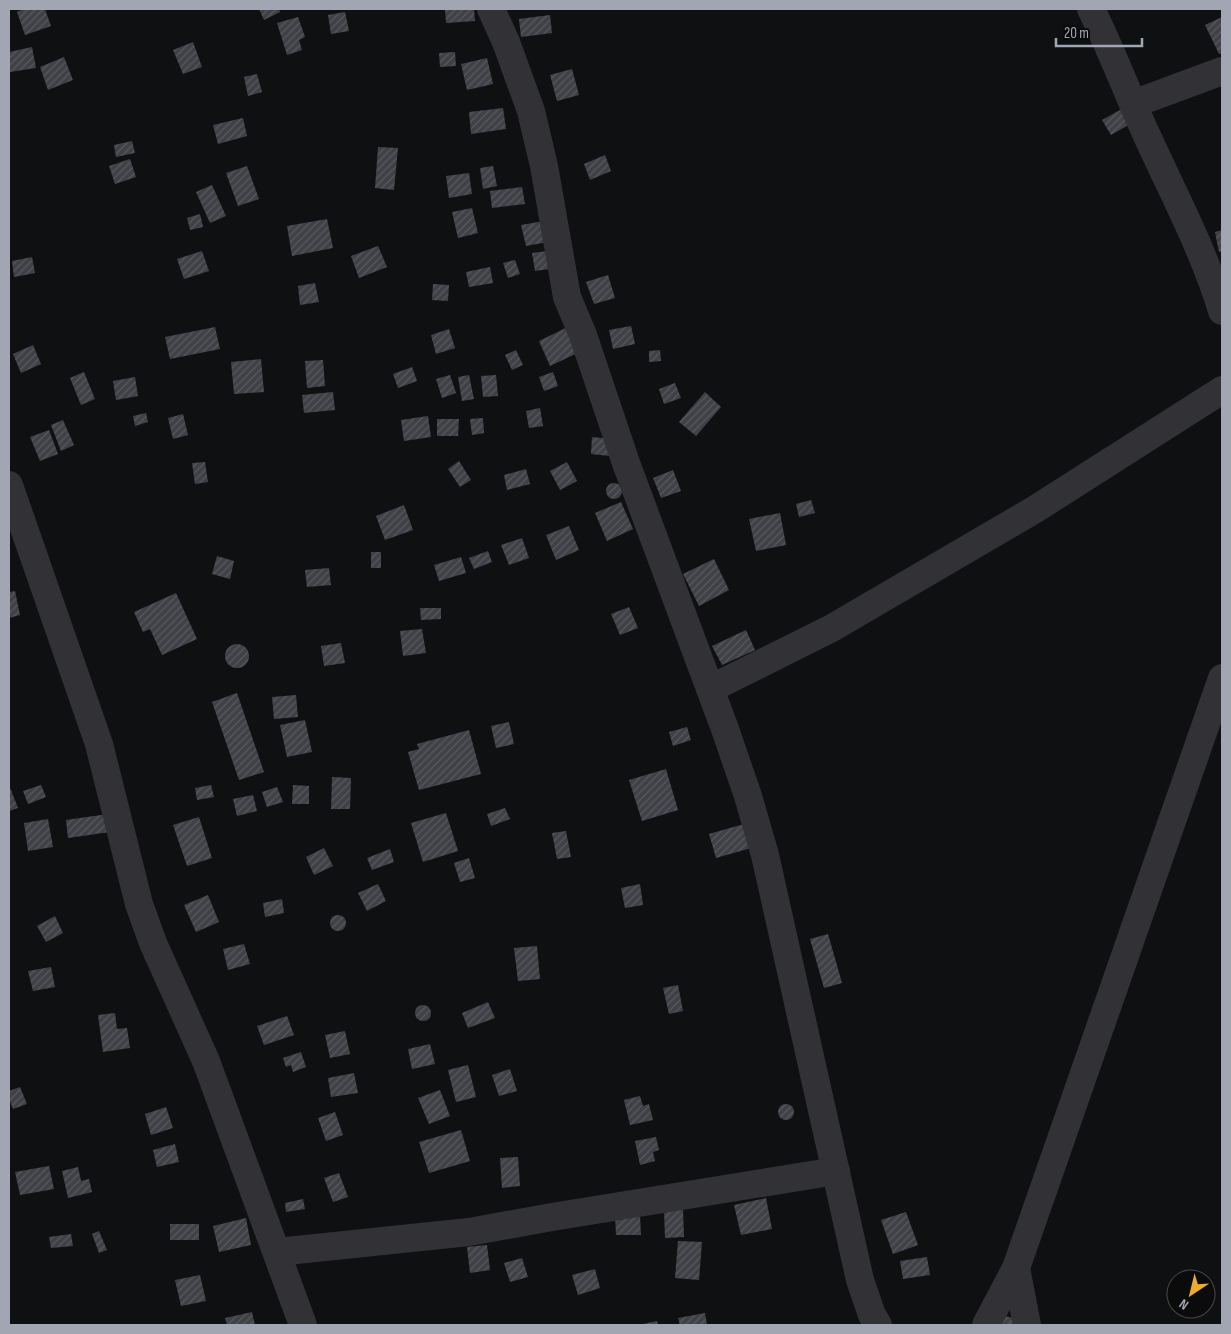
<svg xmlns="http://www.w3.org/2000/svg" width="1231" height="1334" viewBox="0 0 1231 1334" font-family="'Sofia Sans Condensed',sans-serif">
  <defs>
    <pattern id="building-hatch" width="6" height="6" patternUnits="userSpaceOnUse" patternTransform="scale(1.25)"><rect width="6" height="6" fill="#404146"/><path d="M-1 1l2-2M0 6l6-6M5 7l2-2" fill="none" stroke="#58595e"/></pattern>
  </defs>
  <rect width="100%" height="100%" fill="#0f1011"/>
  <!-- building -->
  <g fill="url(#building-hatch)">
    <polygon points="24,9 45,9 51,26 25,35 17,12"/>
    <polygon points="259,9 279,9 280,12 264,20"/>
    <polygon points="445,9 474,9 475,21 446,23"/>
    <polygon points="345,12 349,31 331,34 328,15"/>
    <polygon points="550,15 552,33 521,37 519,19"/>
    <polygon points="298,17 305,37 299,40 302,50 287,55 277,23"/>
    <polygon points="1222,17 1222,53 1219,54 1205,25"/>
    <polygon points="193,42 202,67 183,74 173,50"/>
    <polygon points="32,47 36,68 10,72 9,52"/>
    <polygon points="455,52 456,66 440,67 439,53"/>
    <polygon points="64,57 73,80 48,90 40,67"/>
    <polygon points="487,58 493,84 467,90 461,64"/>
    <polygon points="572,69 579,95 557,101 550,75"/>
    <polygon points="257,74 262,92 248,96 244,77"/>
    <polygon points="503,108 506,129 471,134 469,112"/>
    <polygon points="1122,109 1130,124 1111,135 1102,120"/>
    <polygon points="243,118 247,136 218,144 213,125"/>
    <polygon points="132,141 135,153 116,157 114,145"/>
    <polygon points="378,147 398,148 394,190 375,188"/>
    <polygon points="605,155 611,171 590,180 584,164"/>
    <polygon points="130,159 136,177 115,184 109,166"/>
    <polygon points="247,166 259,199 238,206 226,173"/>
    <polygon points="493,166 497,186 483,189 480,168"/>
    <polygon points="469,173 472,194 449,198 446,176"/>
    <polygon points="212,185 226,216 210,223 196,192"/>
    <polygon points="522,187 525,204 492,208 490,191"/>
    <polygon points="472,208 478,233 458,238 452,212"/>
    <polygon points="200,214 203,227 190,230 187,218"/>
    <polygon points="327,219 333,248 292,256 287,226"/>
    <polygon points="544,221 548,242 526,246 521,225"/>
    <polygon points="1222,230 1222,251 1219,252 1215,232"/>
    <polygon points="378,246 387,267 359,278 351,256"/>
    <polygon points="555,250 557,268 535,271 532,253"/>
    <polygon points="202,251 209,271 184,279 177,259"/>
    <polygon points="32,257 35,273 14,277 12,261"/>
    <polygon points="515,260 520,274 508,278 503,263"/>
    <polygon points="490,267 493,283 469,287 466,272"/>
    <polygon points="608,275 615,298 594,304 586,282"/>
    <polygon points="315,283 319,302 300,305 298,286"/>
    <polygon points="433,284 449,285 448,301 432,300"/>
    <polygon points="574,324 586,349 550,366 539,341"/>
    <polygon points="631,326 635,344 613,349 609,330"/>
    <polygon points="215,327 220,349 170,359 165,337"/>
    <polygon points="449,329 455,348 436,354 431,335"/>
    <polygon points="33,345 41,364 21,373 13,354"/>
    <polygon points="516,350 523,365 512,370 505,355"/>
    <polygon points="660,350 661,361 649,362 649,351"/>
    <polygon points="261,359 264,392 234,394 231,362"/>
    <polygon points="323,360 325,386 307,388 305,361"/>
    <polygon points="412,367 417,381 398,388 393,374"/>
    <polygon points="84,372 95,399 81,405 70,378"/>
    <polygon points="553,372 558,386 544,391 539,377"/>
    <polygon points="450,375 456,393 442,398 436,379"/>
    <polygon points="469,375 474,399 462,401 458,377"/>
    <polygon points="496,375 498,396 483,397 481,376"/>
    <polygon points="135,377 138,396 116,400 113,381"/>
    <polygon points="675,383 681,398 664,404 659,389"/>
    <polygon points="333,392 335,410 304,413 302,395"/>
    <polygon points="705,392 721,407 696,436 679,422"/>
    <polygon points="540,408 543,426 529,428 526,411"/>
    <polygon points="146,413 148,422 135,426 133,416"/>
    <polygon points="183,414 188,435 173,439 168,418"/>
    <polygon points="428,416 431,437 404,441 401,420"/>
    <polygon points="483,418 484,433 472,435 470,419"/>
    <polygon points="437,419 459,419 458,436 437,436"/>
    <polygon points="63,420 74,445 61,451 51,425"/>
    <polygon points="49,430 58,454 40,461 30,437"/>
    <polygon points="592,437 612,439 610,456 591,454"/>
    <polygon points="459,461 471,480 460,487 448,469"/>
    <polygon points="205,462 208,482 195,484 192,463"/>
    <polygon points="567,462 577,481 560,490 550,471"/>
    <polygon points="526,469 530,484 507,490 504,475"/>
    <polygon points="673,470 681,491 661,498 653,478"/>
    <circle cx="614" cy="491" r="8"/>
    <polygon points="811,500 815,513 799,517 796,504"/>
    <polygon points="621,502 633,529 607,541 595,513"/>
    <polygon points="404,505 413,530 385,540 376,516"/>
    <polygon points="780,513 786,545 756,551 749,519"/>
    <polygon points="569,526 579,550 556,560 546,535"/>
    <polygon points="522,538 529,558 509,565 501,545"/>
    <polygon points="488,551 492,562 474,569 469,558"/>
    <rect x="371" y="552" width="10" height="16"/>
    <polygon points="217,556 234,561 230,579 212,574"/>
    <polygon points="461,557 466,573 439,581 434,565"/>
    <polygon points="714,559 729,590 699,606 683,574"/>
    <polygon points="329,568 331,585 307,587 305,570"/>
    <polygon points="15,591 20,615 9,618 9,592"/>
    <polygon points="176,593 197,639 162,655 150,629 143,632 134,612"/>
    <polygon points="629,607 638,628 620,635 611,614"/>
    <polygon points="420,608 441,608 441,619 421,620"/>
    <polygon points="422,629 426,653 403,656 400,631"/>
    <polygon points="746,630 755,650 722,665 712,646"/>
    <polygon points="341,643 345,663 324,666 321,646"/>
    <circle cx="237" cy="656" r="12"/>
    <polygon points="237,693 264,772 239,780 212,702"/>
    <polygon points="296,695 298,717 274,719 272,697"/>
    <polygon points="305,720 312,752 287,757 280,725"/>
    <polygon points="509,722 514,744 496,748 491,726"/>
    <polygon points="687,727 691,740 673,746 669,732"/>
    <polygon points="469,730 481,774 419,790 408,752 419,749 417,744"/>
    <polygon points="666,769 678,810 642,821 629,780"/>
    <polygon points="332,777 351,778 350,809 331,809"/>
    <polygon points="9,785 18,808 9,811"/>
    <polygon points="41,785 46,797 28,804 23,791"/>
    <polygon points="211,785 214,797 197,800 195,788"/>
    <polygon points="293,785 309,786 309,804 292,804"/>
    <polygon points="277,787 283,802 267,807 262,792"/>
    <polygon points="253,795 257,811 237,816 233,799"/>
    <polygon points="505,808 510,819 491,826 487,814"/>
    <polygon points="115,813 117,831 68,838 66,820"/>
    <polygon points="446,813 458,851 423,862 411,823"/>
    <polygon points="199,817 212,858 187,866 173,825"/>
    <polygon points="48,819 53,847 28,851 24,823"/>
    <polygon points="744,824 751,848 716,858 709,834"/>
    <polygon points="566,831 571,857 557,859 552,833"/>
    <polygon points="324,848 333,866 314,875 306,857"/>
    <polygon points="390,849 394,862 372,870 367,858"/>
    <polygon points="469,858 475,878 460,882 454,863"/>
    <polygon points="378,884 386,901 367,911 358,893"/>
    <polygon points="640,884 643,905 625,908 621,888"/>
    <polygon points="208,895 219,922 196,932 184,905"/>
    <polygon points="282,899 284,913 265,917 263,903"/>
    <circle cx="338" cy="923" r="8"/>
    <polygon points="55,916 63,933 46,942 37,926"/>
    <polygon points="828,934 842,983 824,988 810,939"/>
    <polygon points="244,944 250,964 228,970 223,949"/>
    <polygon points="537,946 540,979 518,981 514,948"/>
    <polygon points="51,967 55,987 33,991 28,971"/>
    <polygon points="678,985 683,1011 669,1014 663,988"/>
    <polygon points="488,1002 495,1018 468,1028 462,1013"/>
    <circle cx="423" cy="1013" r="8"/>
    <polygon points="115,1013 117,1029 127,1028 130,1048 103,1052 98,1015"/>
    <polygon points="287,1016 294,1035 264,1045 257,1026"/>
    <polygon points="345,1031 350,1054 330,1058 325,1035"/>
    <polygon points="430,1044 435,1064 412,1069 408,1049"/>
    <polygon points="301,1052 306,1067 293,1072 291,1065 286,1067 283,1058"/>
    <polygon points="468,1065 476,1097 456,1102 448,1070"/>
    <polygon points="510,1069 517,1091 499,1096 492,1075"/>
    <polygon points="354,1073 358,1093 331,1097 328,1078"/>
    <polygon points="20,1087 27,1104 13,1109 9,1099 9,1091"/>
    <polygon points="440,1090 450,1116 429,1124 418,1098"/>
    <polygon points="640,1096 643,1106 649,1104 653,1120 630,1125 624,1100"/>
    <circle cx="786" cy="1112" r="8"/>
    <polygon points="166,1107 173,1128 151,1135 145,1114"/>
    <polygon points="335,1112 343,1135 326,1141 318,1118"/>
    <polygon points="461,1130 470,1161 429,1173 419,1142"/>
    <polygon points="656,1137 659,1150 653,1152 655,1161 640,1165 635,1141"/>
    <polygon points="175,1144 179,1162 157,1167 153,1150"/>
    <polygon points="518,1157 520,1186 502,1188 500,1158"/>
    <polygon points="49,1166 54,1189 20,1195 15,1172"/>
    <polygon points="78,1167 81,1181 89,1179 92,1192 68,1198 62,1171"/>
    <polygon points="339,1173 348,1197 333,1202 324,1178"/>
    <polygon points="766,1198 772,1229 741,1235 734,1205"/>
    <polygon points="303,1199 305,1209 286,1212 285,1203"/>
    <polygon points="683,1209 684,1237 665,1238 664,1210"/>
    <polygon points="906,1212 918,1245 893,1254 881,1220"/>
    <polygon points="615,1216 640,1216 641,1235 616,1235"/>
    <polygon points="246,1218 251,1245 219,1252 213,1226"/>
    <rect x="170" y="1224" width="29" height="16"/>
    <polygon points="99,1231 107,1250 99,1253 92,1234"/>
    <polygon points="71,1234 73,1246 51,1248 49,1237"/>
    <polygon points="678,1241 702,1242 699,1280 675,1278"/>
    <polygon points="487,1245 490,1270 470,1273 467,1247"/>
    <polygon points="927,1257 930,1275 903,1279 900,1261"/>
    <polygon points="522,1258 528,1277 510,1282 504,1263"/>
    <polygon points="595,1269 600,1288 578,1295 572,1275"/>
    <polygon points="200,1275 206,1301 181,1306 175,1280"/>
    <polygon points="252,1312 255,1325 227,1325 225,1318"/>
    <polygon points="705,1313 707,1325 680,1325 678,1318"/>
    <polygon points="1000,1315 1018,1319 1016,1325 998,1325"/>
    <polygon points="657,1321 658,1325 644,1325 643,1324"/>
  </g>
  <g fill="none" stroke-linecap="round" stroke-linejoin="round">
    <!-- minor -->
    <g stroke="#313136" stroke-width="28">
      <polyline points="491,9 506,42 531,111 544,166 567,297 583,335 626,463 725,729 748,796 765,855 860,1280 872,1315 878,1325"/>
      <path d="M1091,9C1112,51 1128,95 1148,138C1174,195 1204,251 1222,311"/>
      <polyline points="1133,104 1222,71"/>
      <polyline points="9,485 99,744 139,904 153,943 206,1061 303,1325"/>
      <polyline points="710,689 832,628 1034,510 1222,390"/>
      <polyline points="277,1252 469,1232 552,1217 836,1171"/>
      <polyline points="1016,1268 1027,1325"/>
      <polyline points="986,1325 1016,1268 1222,678"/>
    </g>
  </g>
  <!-- border -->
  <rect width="1231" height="1334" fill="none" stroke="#a1a6b2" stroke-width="20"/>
  <!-- north arrow -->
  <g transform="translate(1191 1294) rotate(215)"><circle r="24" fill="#0b0b0c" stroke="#47494e"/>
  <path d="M0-4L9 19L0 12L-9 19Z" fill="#eeaa2a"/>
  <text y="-8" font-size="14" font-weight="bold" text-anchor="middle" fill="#a1a6b2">N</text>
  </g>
  <!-- scale -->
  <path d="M1056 38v8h86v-8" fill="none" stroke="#a1a6b2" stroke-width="2.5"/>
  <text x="1064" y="38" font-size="15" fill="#a1a6b2" stroke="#0b0b0c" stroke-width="4" paint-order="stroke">20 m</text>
</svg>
